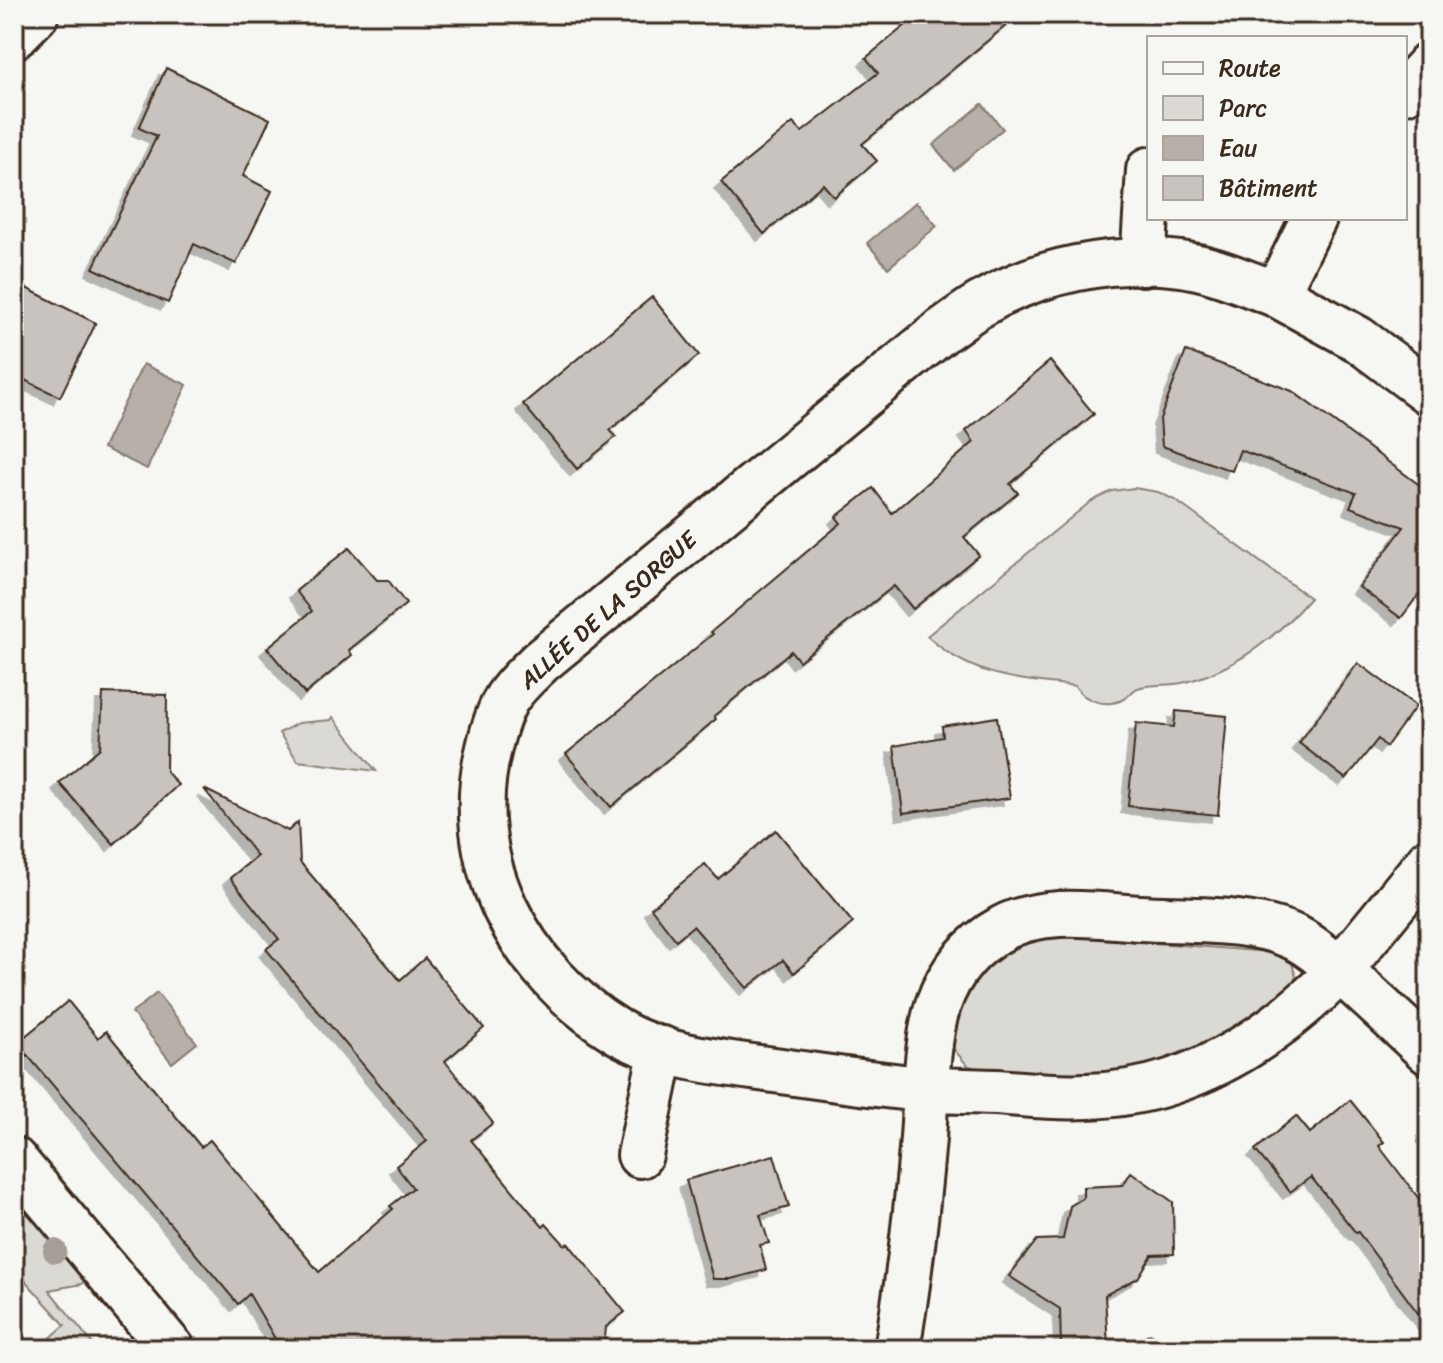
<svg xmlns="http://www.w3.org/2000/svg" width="1443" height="1363" viewBox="0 0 1443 1363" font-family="Sriracha,sans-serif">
  <defs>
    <filter id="shadow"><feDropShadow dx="-7" dy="7" stdDeviation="0" flood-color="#0004"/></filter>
  </defs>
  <rect width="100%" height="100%" fill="#f6f6f2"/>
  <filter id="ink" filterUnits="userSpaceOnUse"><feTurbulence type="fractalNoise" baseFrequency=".0125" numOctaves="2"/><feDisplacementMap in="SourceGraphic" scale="16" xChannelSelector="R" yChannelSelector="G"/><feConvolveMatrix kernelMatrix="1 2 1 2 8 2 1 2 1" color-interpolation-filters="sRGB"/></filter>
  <g filter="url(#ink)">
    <!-- green -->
    <g fill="#dad9d3" stroke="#8a8278" stroke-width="2">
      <path d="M1134,488L1158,492L1175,500L1310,598C1275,639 1234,670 1182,683C1168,686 1151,683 1138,688C1133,689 1130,696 1124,699C1107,708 1085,702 1075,686C1017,679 972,678 927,636L1090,502L1112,491Z"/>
      <polygon points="333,717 376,771 298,761 279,733 298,723 331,720"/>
      <polygon points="1058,933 1104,939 1269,952 1290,956 1296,977 1283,1000 1223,1047 1124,1077 995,1077 967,1065 950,1045 958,1002 973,975 1022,939"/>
      <polygon points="34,1214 87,1275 82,1284 49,1290 97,1349 38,1349 65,1325 14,1268 14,1216"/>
    </g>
    <!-- water -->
    <g fill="#b6b0a9" stroke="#857a71" stroke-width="2">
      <polygon points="982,104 1003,129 954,170 933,145"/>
      <polygon points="916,202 937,226 888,268 867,243"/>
      <polygon points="143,364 187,385 147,469 103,448"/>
      <polygon points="157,993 197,1043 172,1063 132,1013"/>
      <path d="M1149,1334L1154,1335L1162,1343L1167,1342L1168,1349H1129C1137,1345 1140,1338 1149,1334Z"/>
    </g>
    <!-- building -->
    <g fill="#c8c3be" stroke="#3b2a1e" stroke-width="2" filter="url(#shadow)">
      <polygon points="919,14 1020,14 862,144 877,161 834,197 823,184 764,234 721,182 793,123 802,132 878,73 866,58"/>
      <polygon points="166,68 270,119 243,176 272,191 236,264 194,244 168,303 93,268 157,136 139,128"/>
      <polygon points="14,282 96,323 60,397 14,375"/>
      <polygon points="652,297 699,355 610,430 616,437 577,469 523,404"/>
      <polygon points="1186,351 1292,391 1429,492 1429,581 1401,618 1359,587 1404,527 1350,507 1356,493 1240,450 1232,471 1162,446 1160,419"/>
      <polygon points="1050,361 1094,414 1010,484 1018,493 964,537 979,555 913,609 894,586 799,661 791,651 714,716 716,719 611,807 566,754 713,634 711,632 841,523 836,517 873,488 892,513 974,442 966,431"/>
      <polygon points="349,548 377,580 388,580 406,604 349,650 352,655 305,694 267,648 312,611 296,591"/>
      <polygon points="1358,663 1416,706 1386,747 1378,739 1346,779 1299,743"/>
      <polygon points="103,693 167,695 166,771 178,785 114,844 59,783 100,748"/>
      <polygon points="1176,711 1227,716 1218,815 1128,806 1136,723 1174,727"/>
      <polygon points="997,717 1010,798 903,813 894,746 943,737 942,726"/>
      <polygon points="204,789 288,831 298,822 300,862 400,980 425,958 484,1028 445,1061 493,1123 471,1140 543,1227 546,1224 565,1245 568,1243 625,1312 606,1327 604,1349 281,1349 249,1294 238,1304 17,1043 68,1001 98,1038 106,1031 201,1147 210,1140 319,1272 393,1209 390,1206 413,1188 396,1166 427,1141 266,949 279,939 230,878 257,856"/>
      <polygon points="776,830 853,923 794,973 783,960 747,988 693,926 676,940 651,908 705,864 718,879"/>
      <polygon points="1350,1100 1384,1142 1379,1146 1429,1212 1429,1328 1358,1232 1356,1233 1311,1177 1290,1192 1255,1150 1296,1116 1310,1133"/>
      <polygon points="774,1155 789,1207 760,1215 769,1243 760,1245 766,1270 731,1279 713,1279 686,1180"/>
      <polygon points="1131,1172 1173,1202 1174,1254 1152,1255 1138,1278 1105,1295 1108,1346 1061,1348 1060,1309 1009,1276 1037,1240 1063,1239 1070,1206 1083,1198 1083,1187 1123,1185"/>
    </g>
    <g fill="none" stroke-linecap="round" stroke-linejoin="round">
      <defs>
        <g id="minor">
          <polyline points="14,36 36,14"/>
          <polyline points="1405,91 1429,65"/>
          <polyline points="1314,218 1276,294 1358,339 1429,392"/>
          <polyline points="1143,263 1149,170"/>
          <polyline points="1429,861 1340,970 1429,1052"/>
          <polyline points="640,1155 662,1049"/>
          <polyline points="14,1160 172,1349"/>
          <path d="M897,1349C909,1279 917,1209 923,1138C926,1098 926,1043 938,1005C949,972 972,945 1003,928C1044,906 1096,915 1140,918C1187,921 1253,917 1296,938C1312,946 1326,959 1340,970C1292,1019 1236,1061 1170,1082C1143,1091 1115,1095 1087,1096C1057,1098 1026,1094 996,1092C972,1091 948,1091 924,1089C874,1085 824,1077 774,1070C725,1063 660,1057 617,1031C520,971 460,861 489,748C493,731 498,713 507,698C516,684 529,673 540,662L942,331C954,323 966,313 978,306C1036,270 1114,255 1181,264C1213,268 1245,283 1276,294"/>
        </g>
      </defs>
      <!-- minor casing -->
      <use href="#minor" stroke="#3b2a1e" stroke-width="50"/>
      <!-- minor -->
      <use href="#minor" stroke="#f6f6f2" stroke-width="44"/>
    </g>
    <!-- trees -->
    <circle fill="#a59e96" cx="55" cy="1251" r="12"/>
  </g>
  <g text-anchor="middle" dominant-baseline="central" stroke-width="7" stroke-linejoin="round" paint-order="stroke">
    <!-- street labels -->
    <g font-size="24" fill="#3b2a1e" stroke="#f6f6f2">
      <text transform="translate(608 610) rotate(-41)">ALLÉE DE LA SORGUE</text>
    </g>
  </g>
  <!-- margin -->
  <rect width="1443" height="1363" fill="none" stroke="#f6f6f2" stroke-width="48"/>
  <rect x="24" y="24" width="1395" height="1315" fill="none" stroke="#3b2a1e" stroke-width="3" filter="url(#ink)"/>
  <!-- legend -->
  <rect x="1147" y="36" width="260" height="184" fill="#f6f6f2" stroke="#aba49d" stroke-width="2"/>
  <rect x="1163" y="62" width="40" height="12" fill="#f6f6f2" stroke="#aba49d" stroke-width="2"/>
  <text x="1219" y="76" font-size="24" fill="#3b2a1e">Route</text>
  <rect x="1163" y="96" width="40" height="24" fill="#dad9d3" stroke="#aba49d" stroke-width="2"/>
  <text x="1219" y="116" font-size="24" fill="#3b2a1e">Parc</text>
  <rect x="1163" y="136" width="40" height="24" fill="#b6b0a9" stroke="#aba49d" stroke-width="2"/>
  <text x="1219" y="156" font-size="24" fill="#3b2a1e">Eau</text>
  <rect x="1163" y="176" width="40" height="24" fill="#c8c3be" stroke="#aba49d" stroke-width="2"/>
  <text x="1219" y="196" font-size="24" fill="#3b2a1e">Bâtiment</text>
</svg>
